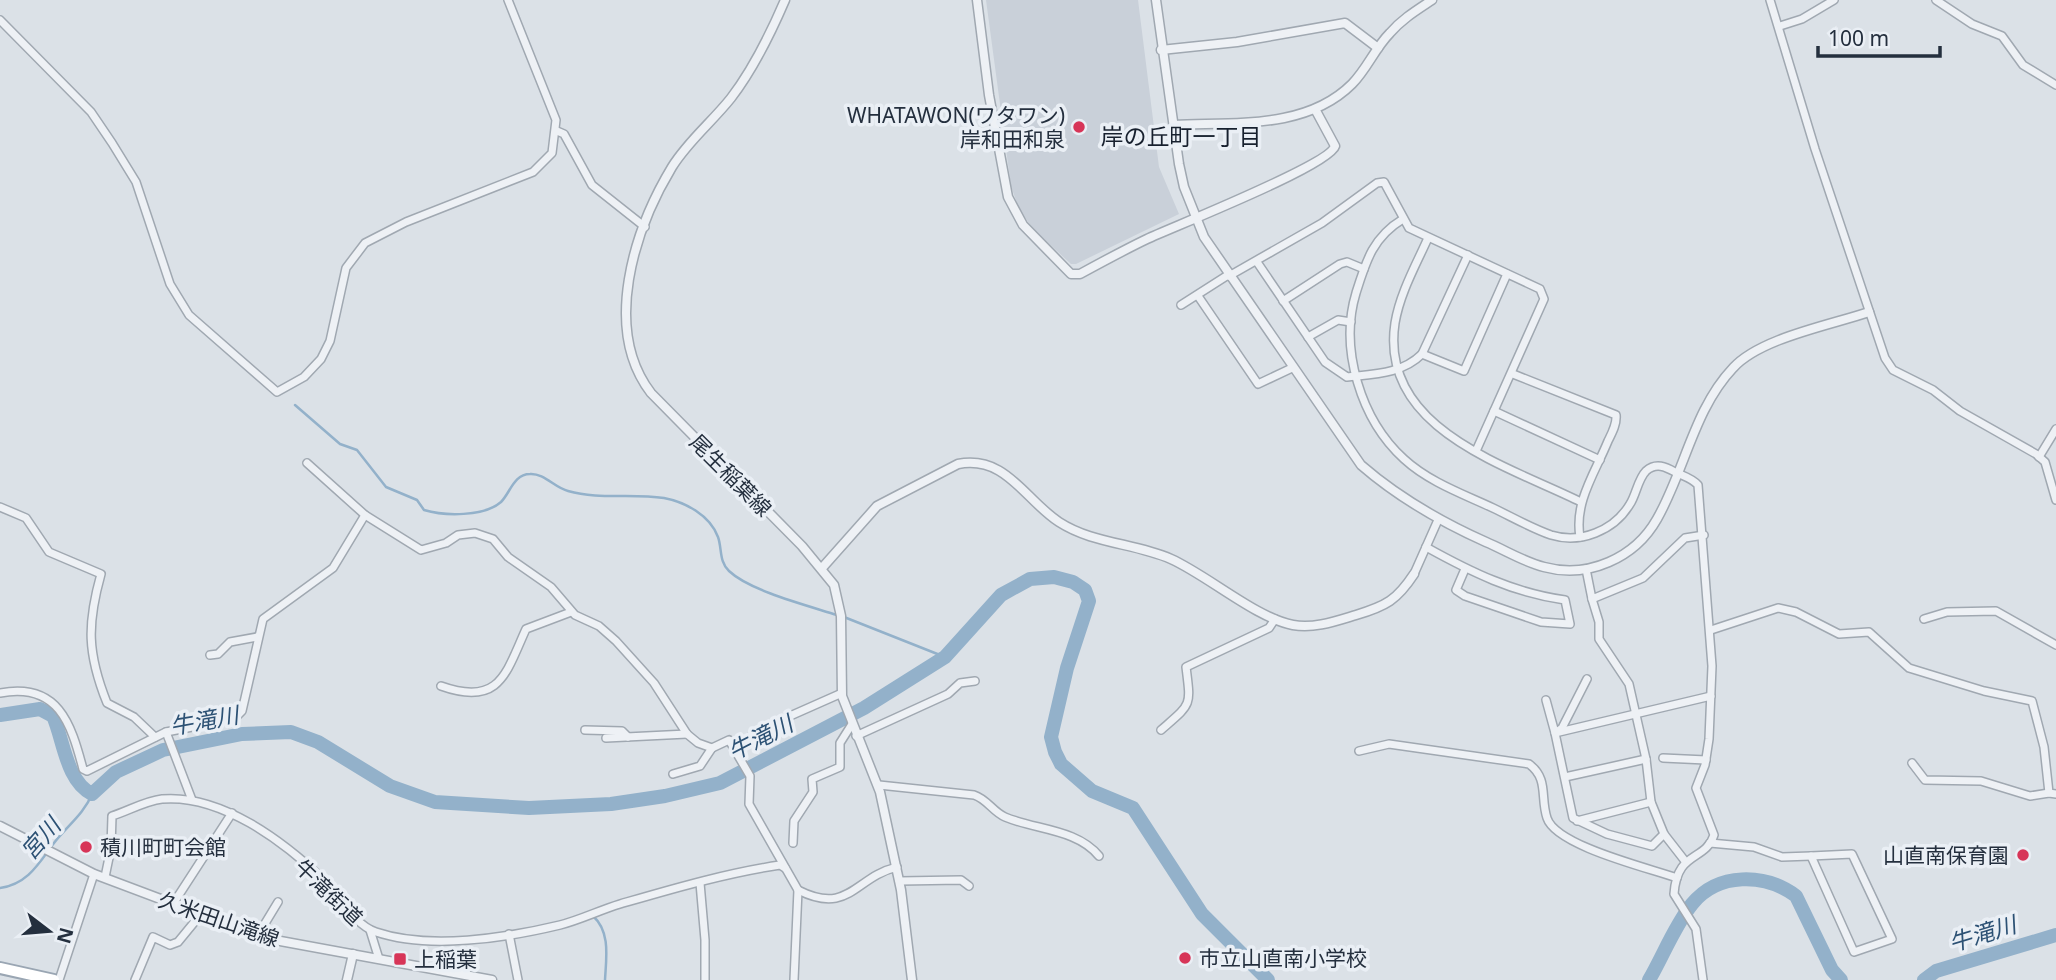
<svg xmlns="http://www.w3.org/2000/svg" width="2056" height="980" viewBox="0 0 2056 980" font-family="'Noto Sans','Noto Sans JP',sans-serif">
  <rect width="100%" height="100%" fill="#dbe1e7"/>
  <!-- built -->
  <polygon fill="#c9d0d9" points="986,0 1138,0 1159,167 1179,214 1076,264 1071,264 1033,229 1019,209 1011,186"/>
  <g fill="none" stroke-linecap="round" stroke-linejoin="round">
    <!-- stream -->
    <g stroke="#93b1ca" stroke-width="2.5">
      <path d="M295,405L340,444L357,450L386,487L417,500L424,510C444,516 484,517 501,502C510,493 514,474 530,474C544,473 555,488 568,491C599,500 632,493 664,498C685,502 710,515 718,537C722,548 719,562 729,571C750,591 809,606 837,615"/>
      <polyline points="844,617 945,657"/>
      <path d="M0,888C28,884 39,863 54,843C67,826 84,814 92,794"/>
      <path d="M593,916C611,932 606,959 605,980"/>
    </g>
    <!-- river -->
    <g stroke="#93b1ca" stroke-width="14">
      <path d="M0,715L40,709L53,716C64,741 66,781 92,794L116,772L163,750L242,734L291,732L318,742L390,786L435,802L529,808L611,804L665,796L720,783L864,708L945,657L1001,595L1030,579L1054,577L1073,582L1085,590L1089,601L1067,668L1051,737L1055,752L1061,764L1092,791L1133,808L1202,914L1268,980"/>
      <path d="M1649,980C1663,956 1675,925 1692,904C1718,872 1765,873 1796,896L1832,970L1841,980"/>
      <polyline points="1924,980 1936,971 2056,935"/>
    </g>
    <defs>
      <g id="minor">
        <polyline points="1770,0 1815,149 1885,358 1893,370 1933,390 1960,411 2036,454 2045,462 2056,500"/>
        <polyline points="1936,0 1972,24 2002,36 2023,65 2056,85"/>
        <polyline points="0,20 91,112 112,143 136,182 170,284 189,315 277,392 304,377 321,359 330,341 346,268 365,243 406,222 533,172 552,153 556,120 508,0"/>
        <polyline points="1780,26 1802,19 1834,0"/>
        <polyline points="557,131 564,134 592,185 645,227"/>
        <path d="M1403,219C1373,237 1366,261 1356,293C1339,349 1361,420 1404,459C1429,482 1463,494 1493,508C1512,517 1531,528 1551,535C1580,544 1614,531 1630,504C1636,495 1638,479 1646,471C1656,462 1666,467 1675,472C1683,476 1692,478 1698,485L1712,666L1709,739L1705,765L1696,788L1714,835C1705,862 1677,850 1674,894L1696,929L1703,980"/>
        <path d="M1428,238C1416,265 1400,293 1395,323C1379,429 1506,465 1581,502"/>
        <path d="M1257,262L1325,362L1347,377C1374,374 1402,374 1422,354L1468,255"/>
        <polyline points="1229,276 1322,223 1377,183 1384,182 1409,228 1540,289 1544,299 1476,451"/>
        <polyline points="1198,296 1258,384 1292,368"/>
        <polyline points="1283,301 1340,264 1347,262 1364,269"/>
        <polyline points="1181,305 1228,275"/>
        <polyline points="1308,337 1338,320 1351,322"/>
        <polyline points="1422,354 1464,371 1507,274"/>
        <path d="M1513,374L1616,415C1617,424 1612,433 1608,441C1595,473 1574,502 1580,537"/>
        <polyline points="1494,411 1600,460"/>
        <polyline points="2039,457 2056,429"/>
        <path d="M307,463L365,515L421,550L446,543L458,535L475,533L493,539L508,557L551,587L575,615L599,626L616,641L654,683L687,734L698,743L712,748L729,740L750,776L749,804L798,890C849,916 855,877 897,867"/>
        <path d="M0,507L26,518L49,552L101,574C87,624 87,653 107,703L134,717L155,737"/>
        <path d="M1426,547C1471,572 1514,593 1565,600L1570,624L1541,622L1465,596L1456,590L1465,569"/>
        <polyline points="1586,569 1592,599 1643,578 1685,538 1704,535"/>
        <polyline points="1414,574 1438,520"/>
        <polyline points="1592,599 1599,622 1599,639 1629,684 1646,759 1651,802 1664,834 1685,861"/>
        <polyline points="1924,619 1947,612 1996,611 2056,645"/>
        <polyline points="1711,630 1778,608 1796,612 1839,634 1869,632 1909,668 1984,691 2032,701 2044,747 2049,793 2056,794"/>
        <polyline points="210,655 218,654 230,642 257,637"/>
        <polyline points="1587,679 1562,728 1555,733 1573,818 1607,834 1652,846 1664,834"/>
        <path d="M441,686C500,707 506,673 526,629L571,612"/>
        <path d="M0,693C58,682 71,723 83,769L87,771L166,732L234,719L242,711L263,619L333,568L365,515"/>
        <polyline points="1546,700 1555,733 1711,696"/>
        <polyline points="585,730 622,731 628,737"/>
        <path d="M1161,730C1192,703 1191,707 1186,667L1269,628L1275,619"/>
        <polyline points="166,732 192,800"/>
        <polyline points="856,736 948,694 960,683 975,681"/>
        <polyline points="606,738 687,734"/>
        <polyline points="733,747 772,724 842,693"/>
        <path d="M1359,751L1389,744L1529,764C1549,779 1540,797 1547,818C1556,846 1649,868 1677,878"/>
        <polyline points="1663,758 1706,760"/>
        <polyline points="1912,763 1925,780 1981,781 2030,796 2049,793"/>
        <polyline points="673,774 700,766 712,748"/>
        <polyline points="1565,777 1646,759"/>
        <path d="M879,785L974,795C987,799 993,812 1005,817C1036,830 1077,829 1099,856"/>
        <polyline points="1577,821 1651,802"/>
        <polyline points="793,843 794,821 813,792 812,779 840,767 840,743 852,724"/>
        <polyline points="1710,843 1754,847 1782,857 1811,856"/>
        <polygon points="1852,854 1892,939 1854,952 1811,856"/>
        <path d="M105,877L111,848L112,816C128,811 145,801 162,799C221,794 283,841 324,880C340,896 354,925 376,932C429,950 506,938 560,925C580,920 600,910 620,904C672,889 726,873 780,865L785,868"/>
        <polyline points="900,881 961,880 969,886"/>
        <polyline points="700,883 705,940 705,980"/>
        <polyline points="173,904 232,813"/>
        <polyline points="370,930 379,959"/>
        <polyline points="509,934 518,980"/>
        <polyline points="258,935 278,902"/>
        <polyline points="59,980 94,874"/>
        <polyline points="135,980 153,937 170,945 178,942 201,914"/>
        <polyline points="794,980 798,890"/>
      </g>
      <g id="tertiary">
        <path d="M785,0C770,35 754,68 731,98C712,122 688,141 672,167C634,230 602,329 651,393L802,546L834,585L841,616L842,696L880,792L901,890L912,980"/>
        <path d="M977,0L989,95L1008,197L1023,225L1071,274H1080C1102,262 1124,250 1147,239C1175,226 1330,165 1335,146L1315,109"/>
        <path d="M1156,0L1179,164L1184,187L1204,237L1361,465C1399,498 1439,521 1486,542C1505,550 1524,562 1544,567C1588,579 1635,558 1657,519C1685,470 1694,409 1733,368C1760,338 1831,325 1869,312"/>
        <polyline points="1161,50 1237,42 1345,23 1378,48"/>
        <path d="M1174,125C1233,122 1306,130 1352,84C1367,69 1375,48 1390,33C1402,19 1417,10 1432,0"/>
        <path d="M822,568L877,506L958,464C1006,455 1024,499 1059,522C1093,544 1135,543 1171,559C1207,575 1256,618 1293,625C1314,629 1336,621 1356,615C1386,606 1397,600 1414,574"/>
        <polyline points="0,826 94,874 264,938 492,980"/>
        <polyline points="347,980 353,954"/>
      </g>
      <polyline id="primary" points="0,968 54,980"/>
    </defs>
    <!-- minor casing -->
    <use href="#minor" stroke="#a0a8b1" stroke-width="10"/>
    <!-- tertiary casing -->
    <use href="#tertiary" stroke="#a0a8b1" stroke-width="11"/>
    <!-- primary casing -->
    <use href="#primary" stroke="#9aa6b3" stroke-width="14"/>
    <!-- minor -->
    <use href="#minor" stroke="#eef1f5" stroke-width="7"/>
    <!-- tertiary -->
    <use href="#tertiary" stroke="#eef1f5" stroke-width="8"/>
    <!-- primary -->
    <use href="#primary" stroke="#fff" stroke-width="10"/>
  </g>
  <!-- markers -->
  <g fill="#d73558" stroke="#eaeff5" stroke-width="2.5">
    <circle cx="1079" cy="127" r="7"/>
    <circle cx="86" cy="847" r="7"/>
    <circle cx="2023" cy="855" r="7"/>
    <circle cx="1185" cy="958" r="7"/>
    <rect x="393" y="952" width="14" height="14" rx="3.5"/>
  </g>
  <g text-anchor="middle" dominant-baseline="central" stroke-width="7" stroke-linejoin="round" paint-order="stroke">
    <!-- poi labels -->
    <g font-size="21" fill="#242f3e" stroke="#eaeff5" text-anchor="start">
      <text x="1065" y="115" text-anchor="end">WHATAWON(ワタワン)<tspan x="1065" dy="24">岸和田和泉</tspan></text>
      <text x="100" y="847">積川町町会館</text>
      <text x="2009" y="855" text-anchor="end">山直南保育園</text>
      <text x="1199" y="958">市立山直南小学校</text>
      <text x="414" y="959">上稲葉</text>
    </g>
    <!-- street labels -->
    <g font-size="21" fill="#242f3e" stroke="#eaeff5">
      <text transform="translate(731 475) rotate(45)">尾生稲葉線</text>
      <text transform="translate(329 892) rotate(44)">牛滝街道</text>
      <text transform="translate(219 919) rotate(19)">久米田山滝線</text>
    </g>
    <!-- neighbourhood labels -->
    <g font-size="23" fill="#17202e" stroke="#eaeff5">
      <text x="1181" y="136">岸の丘町一丁目</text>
    </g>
    <!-- water labels -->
    <g font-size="23" font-style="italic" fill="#2c5174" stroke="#eaeff5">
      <text transform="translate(204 720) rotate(-10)">牛滝川</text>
      <text transform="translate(760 737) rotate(-27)">牛滝川</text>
      <text transform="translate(40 838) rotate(-49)">宮川</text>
      <text transform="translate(1982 933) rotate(-17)">牛滝川</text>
    </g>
  </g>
  <!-- north arrow -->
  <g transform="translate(49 931) rotate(106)" stroke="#eaeff5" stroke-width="5" paint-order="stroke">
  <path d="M0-5L12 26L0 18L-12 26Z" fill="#242f3e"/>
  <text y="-10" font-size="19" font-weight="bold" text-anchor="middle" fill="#242f3e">N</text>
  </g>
  <!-- scale -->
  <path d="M1818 46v10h122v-10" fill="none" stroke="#242f3e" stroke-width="3.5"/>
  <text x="1828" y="46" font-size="21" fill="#242f3e" stroke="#eaeff5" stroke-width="5" paint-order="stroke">100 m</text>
</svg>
